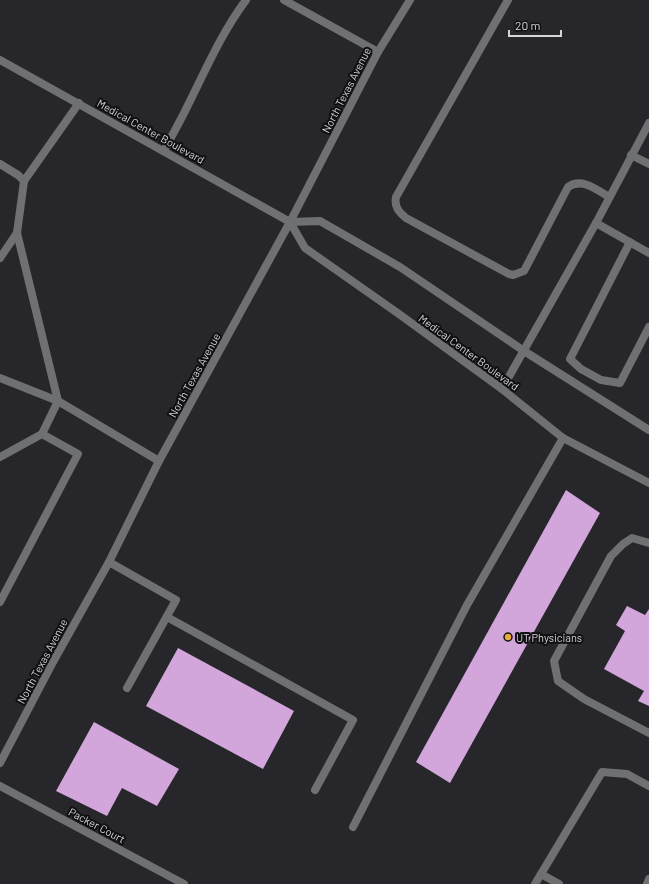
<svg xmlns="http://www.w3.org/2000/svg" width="649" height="884" viewBox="0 0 649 884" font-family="Barlow,sans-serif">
  <rect width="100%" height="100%" fill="#27272b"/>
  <!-- building -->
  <g fill="#d2a5db">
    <polygon points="566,490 600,513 450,783 416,762"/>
    <polygon points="627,606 645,615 649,609 649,706 638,701 644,691 604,669 625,631 616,625"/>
    <polygon points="178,648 294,711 263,769 146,706"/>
    <polygon points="94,722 179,769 157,806 122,788 107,816 56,791"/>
  </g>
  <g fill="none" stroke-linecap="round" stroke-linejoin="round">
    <!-- service -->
    <g stroke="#6f7072" stroke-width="8">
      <polyline points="284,0 378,52"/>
      <path d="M508,0L396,197C394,207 399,212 406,218L509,274L513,275L524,271L568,187C582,177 597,190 609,197"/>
      <path d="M164,151C172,135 181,120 188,105C206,69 222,32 246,0"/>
      <polyline points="631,155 649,164"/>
      <polyline points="0,164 18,175 24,181"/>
      <polyline points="596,223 649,253"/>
      <polyline points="630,242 570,359 581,369 601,380 620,383 649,327"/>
      <polyline points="0,258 17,233"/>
      <polyline points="0,378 58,401 159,461"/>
      <polyline points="502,389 596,223 649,123"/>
      <polyline points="0,457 42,434 58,401 17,233 24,181 79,103"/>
      <polyline points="649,543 632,538 623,544 611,556 554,661 558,681 584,699 649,733"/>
      <polyline points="109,562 176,600 127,688"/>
      <polyline points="0,602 78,454 42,434"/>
      <polyline points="167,617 353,720 315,790"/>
      <polyline points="353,827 467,605 563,438"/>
      <polyline points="541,874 559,884"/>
      <polyline points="535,884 602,772 627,774 649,786"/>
      <polyline points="647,884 649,879"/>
    </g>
    <!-- minor -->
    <polyline stroke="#6f7072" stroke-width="8" points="0,786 184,884"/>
    <!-- tertiary -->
    <g stroke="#6f7072" stroke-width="8">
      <polyline points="0,60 290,222 320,221 400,267 524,351 649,430"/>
      <polyline points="290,222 305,248 399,314 502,389 563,438 649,483"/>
      <polyline points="0,763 53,662 109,562 159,461 290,222 378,52 410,0"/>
    </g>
  </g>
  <!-- markers -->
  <circle fill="#eba93a" stroke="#101012" stroke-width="1.5" cx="508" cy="637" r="4"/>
  <g text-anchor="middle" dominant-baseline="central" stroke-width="4" stroke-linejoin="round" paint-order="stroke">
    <!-- street labels -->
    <g font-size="11" fill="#d5d4d7" stroke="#101012">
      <text transform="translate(346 90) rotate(-63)">North Texas Avenue</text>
      <text transform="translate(151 131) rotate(29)">Medical Center Boulevard</text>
      <text transform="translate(469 352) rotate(36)">Medical Center Boulevard</text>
      <text transform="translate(194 375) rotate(-61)">North Texas Avenue</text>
      <text transform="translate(42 661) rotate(-62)">North Texas Avenue</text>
      <text transform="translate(97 825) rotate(28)">Packer Court</text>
    </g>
    <!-- poi labels -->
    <g font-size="11" fill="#d5d4d7" stroke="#101012" text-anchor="start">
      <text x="516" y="637">UT Physicians</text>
    </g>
  </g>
  <!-- scale -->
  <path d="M509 30v6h52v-6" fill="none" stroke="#d5d4d7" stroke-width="2"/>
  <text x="515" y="30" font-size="12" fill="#d5d4d7" stroke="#101012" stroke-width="3" paint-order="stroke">20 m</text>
</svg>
